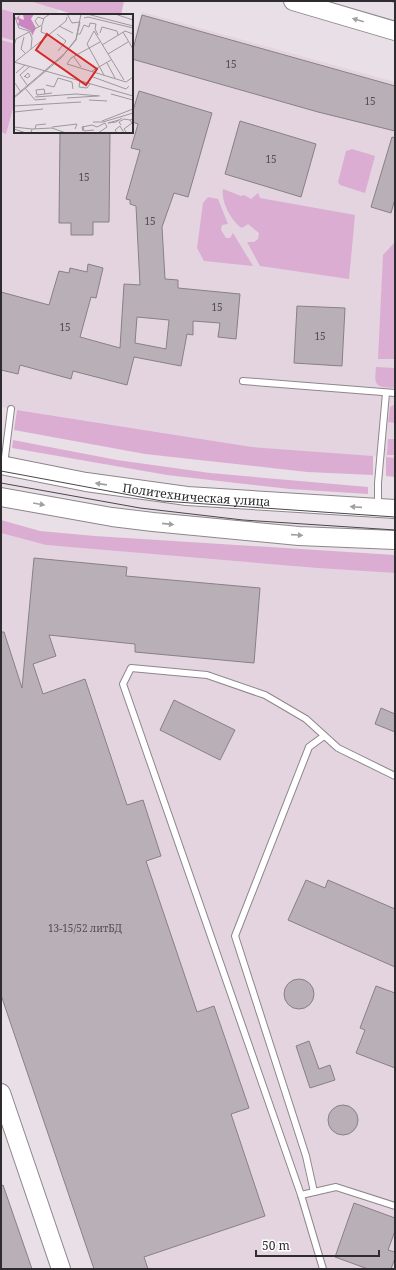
<svg xmlns="http://www.w3.org/2000/svg" width="396" height="1270" viewBox="0 0 396 1270" font-family="'Noto Serif',serif">
  <rect width="100%" height="100%" fill="#e8e0e6"/>
  <!-- built -->
  <g fill="#e3d4e0">
    <polygon points="1,1 29,1 58,10 57,15 15,15 15,132 132,132 132,42 142,12 395,82 395,458 252,447 1,407"/>
    <polygon points="1,533 46,545 317,568 395,573 395,1269 94,1269 1,995"/>
  </g>
  <!-- green -->
  <g fill="#dbadd3">
    <polygon points="29,1 124,1 121,15 76,15"/>
    <polygon points="1,9 22,15 15,15 15,41 1,37"/>
    <polygon points="1,40 15,44 15,101 6,134 1,132"/>
    <polygon points="352,149 375,156 365,193 340,185 338,182 346,151"/>
    <path d="M223,189L241,196L244,195L251,199L258,193L260,198L355,215L349,279L260,266L247,242H254L258,239L259,233L248,224L242,228C231,221 221,202 223,189Z"/>
    <polygon points="208,197 218,199 228,224 222,225 221,230 226,238 230,238 233,233 253,266 204,261 197,248 203,203"/>
    <polygon points="395,242 395,359 378,359 383,255"/>
    <path d="M376,367L395,368V388C375,387 374,386 376,367Z"/>
    <polygon points="395,404 395,423 388,422 390,407"/>
    <polygon points="17,410 252,447 373,456 373,475 307,472 145,454 14,430"/>
    <polygon points="388,439 395,439 395,455 387,455"/>
    <polygon points="13,440 117,460 210,473 368,487 368,494 290,489 167,475 12,448"/>
    <polygon points="386,457 395,458 395,477 386,476"/>
    <polygon points="1,520 40,531 95,536 395,555 395,573 317,568 46,545 1,533"/>
  </g>
  <!-- building -->
  <g fill="#b8b0b6" stroke="#888086" fill-rule="evenodd">
    <polygon points="142,15 395,86 395,131 318,112 132,59 132,53"/>
    <path d="M139,91L212,113L188,197L174,193L162,227L165,279L178,280V288L240,294L236,339L218,337L220,323L193,321V335L187,334L181,366L134,357L127,385L73,371L71,379L20,365L18,374L1,370V292L49,305L59,271L69,273L70,268L87,272L88,264L103,268L96,298L91,297L80,337L120,348L124,284L140,285L136,206L130,204V200L126,199L140,150L131,148L138,124L132,122V114ZM137,317L169,320L166,349L135,343Z"/>
    <polygon points="240,121 316,144 301,197 225,174"/>
    <polygon points="60,132 110,132 109,222 93,222 93,235 71,235 71,223 59,223"/>
    <polygon points="392,137 395,138 395,199 391,213 371,207"/>
    <polygon points="297,306 345,308 342,366 294,363"/>
    <polygon points="34,558 127,567 126,576 260,588 254,663 135,652 135,644 49,635 56,656 33,664 43,694 85,679 127,805 143,800 161,856 146,861 197,1012 214,1006 249,1108 231,1114 265,1216 144,1257 148,1269 94,1269 1,995 1,632 4,632 22,688"/>
    <polygon points="174,700 235,730 220,760 160,730"/>
    <polygon points="381,708 395,714 395,732 375,724"/>
    <polygon points="306,880 325,888 328,880 395,909 395,967 288,920"/>
    <circle cx="299" cy="994" r="15"/>
    <polygon points="376,986 395,993 395,1068 356,1053 365,1030 360,1028"/>
    <polygon points="309,1041 319,1069 330,1065 335,1080 310,1088 296,1046"/>
    <circle cx="343" cy="1120" r="15"/>
    <polygon points="3,1185 32,1269 1,1269 1,1186"/>
    <polygon points="354,1203 395,1218 395,1231 388,1250 395,1252 395,1258 391,1269 368,1269 335,1257"/>
  </g>
  <g fill="none" stroke-linecap="round" stroke-linejoin="round">
    <defs>
      <g id="lane">
        <polyline points="243,381 395,393"/>
        <polyline points="4,465 11,409"/>
        <polyline points="378,507 378,483 386,393"/>
        <polyline points="314,1192 306,1156 235,936 309,747 324,736"/>
        <polyline points="301,1195 336,1187 395,1206"/>
        <polyline points="323,1269 301,1195 123,684 131,668 207,675 265,695 306,719 338,748 395,776"/>
      </g>
      <g id="secondary">
        <polyline points="293,1 395,31"/>
        <path id="s1" d="M1,465L86,482L187,496L395,509"/>
        <polyline points="1,497 112,517 153,522 299,536 395,540"/>
        <polyline points="1,1093 61,1269"/>
      </g>
    </defs>
    <!-- lane casing -->
    <use href="#lane" stroke="#8e868c" stroke-width="8"/>
    <!-- secondary casing -->
    <use href="#secondary" stroke="#8e868c" stroke-width="20"/>
    <!-- path -->
    <polyline stroke="#a39ca1" stroke-width="2.5" stroke-dasharray="2 3" stroke-linecap="butt" points="392,1 395,2"/>
    <!-- lane -->
    <use href="#lane" stroke="#fff" stroke-width="6"/>
    <!-- secondary -->
    <use href="#secondary" stroke="#fff" stroke-width="18"/>
    <!-- tram -->
    <g stroke="#4b474b" stroke-width="1">
      <polyline points="1,471 162,501 395,517"/>
      <polyline points="1,483 140,508 243,520 395,530"/>
    </g>
  </g>
  <!-- one-way arrows -->
  <defs><path id="oneway-solid" d="M-6-.8H1V-3.2L6.5 0L1 3.2V.8H-6Z"/></defs>
  <g fill="#a1a0a1">
    <use href="#oneway-solid" transform="translate(358 20) rotate(-164)"/>
    <use href="#oneway-solid" transform="translate(101 484) rotate(-172)"/>
    <use href="#oneway-solid" transform="translate(39 504) rotate(10)"/>
    <use href="#oneway-solid" transform="translate(356 507) rotate(-176)"/>
    <use href="#oneway-solid" transform="translate(168 524) rotate(6)"/>
    <use href="#oneway-solid" transform="translate(297 535) rotate(4)"/>
  </g>
  <g text-anchor="middle" dominant-baseline="central" stroke-width="4" stroke-linejoin="round" paint-order="stroke">
    <!-- number labels -->
    <g font-size="10" fill="#514d51">
      <text x="231" y="64">15</text>
      <text x="370" y="101">15</text>
      <text x="271" y="159">15</text>
      <text x="84" y="177">15</text>
      <text x="150" y="221">15</text>
      <text x="217" y="307">15</text>
      <text x="65" y="327">15</text>
      <text x="320" y="336">15</text>
      <text x="85" y="928">13-15/52 литБД</text>
    </g>
    <!-- street labels -->
    <g font-size="12" fill="#2f2c2f" stroke="#fff">
      <text stroke="none"><textPath href="#s1" startOffset="198">Политехническая улица</textPath></text>
    </g>
  </g>
  <!-- overview -->
  <g transform="translate(14 14)">
    <rect width="119" height="119" fill="#e8e0e6"/>
    <path d="M9,0H20L17,5L22,14L18,22L17,17L4,11L5,7L2,4L6,1L5,4L10,6Z" fill="#cb85c1"/>
    <path fill="none" stroke="#9e989d" stroke-width="1" d="M53,0L58,9L66,8M73,0L119,12M101,0L119,6M1,3L5,14L15,17L18,24L17,35M70,4L74,3L119,14M28,12L27,18L35,21M45,12L59,19M25,13L21,7L24,3L30,5M109,18L119,35M86,19L88,13L103,17L104,21M43,20L52,27L44,37M64,20H66L70,11L75,13L76,9L82,10L81,15L84,21M10,23L7,35L11,39M86,28L57,44L53,50L112,68L119,63M88,31L111,17L119,20M0,32L2,25L28,11L30,4L36,0M94,40L114,28M60,43L67,53M0,48L119,82M1,48L52,7L53,3M93,49L101,64M78,57L97,46M2,59L11,51M90,61L73,30L80,17L110,66M10,63L14,59L16,62L13,64L11,62M79,63L112,75L115,72M66,67L65,73L73,74L76,70M0,68L7,78M13,71L6,61L15,53M32,71L40,73L44,64L58,68L59,75M11,74L21,86L32,85M31,80L30,75L22,76L23,81L38,79M97,80L119,86M0,83L50,40L62,25L67,0M21,83L62,80L86,82M0,84L47,44L62,26L66,8M53,84L84,82M75,86L93,87M0,92L67,88M0,98L29,95M105,106L94,109L102,108L108,104M88,107L119,95M79,108H89L119,99M107,111L105,108L110,105L116,106M69,112L70,117L80,116M0,113L18,115L17,119M38,113L63,110L61,115M0,115L12,119M18,115L38,114L52,119M21,115L22,111L32,110M69,117L68,113L78,111L83,113L91,109L93,113L84,119M112,118L110,115L118,109L116,106L119,105M103,119L101,116L106,112L110,119"/>
    <path fill="#d62828" fill-opacity="0.15" stroke="#d62828" stroke-width="2" d="M33,20L83,55L72,71L22,36Z"/>
    <rect width="119" height="119" fill="none" stroke="#2f2c2f" stroke-width="2"/>
  </g>
  <!-- border -->
  <rect width="396" height="1270" fill="none" stroke="#2f2c2f" stroke-width="4"/>
  <!-- scale -->
  <path d="M256 1250v6h123v-6" fill="none" stroke="#2f2c2f" stroke-width="2"/>
  <text x="262" y="1250" font-size="12" fill="#2f2c2f" stroke="#ffffff" stroke-width="3" paint-order="stroke">50 m</text>
</svg>
